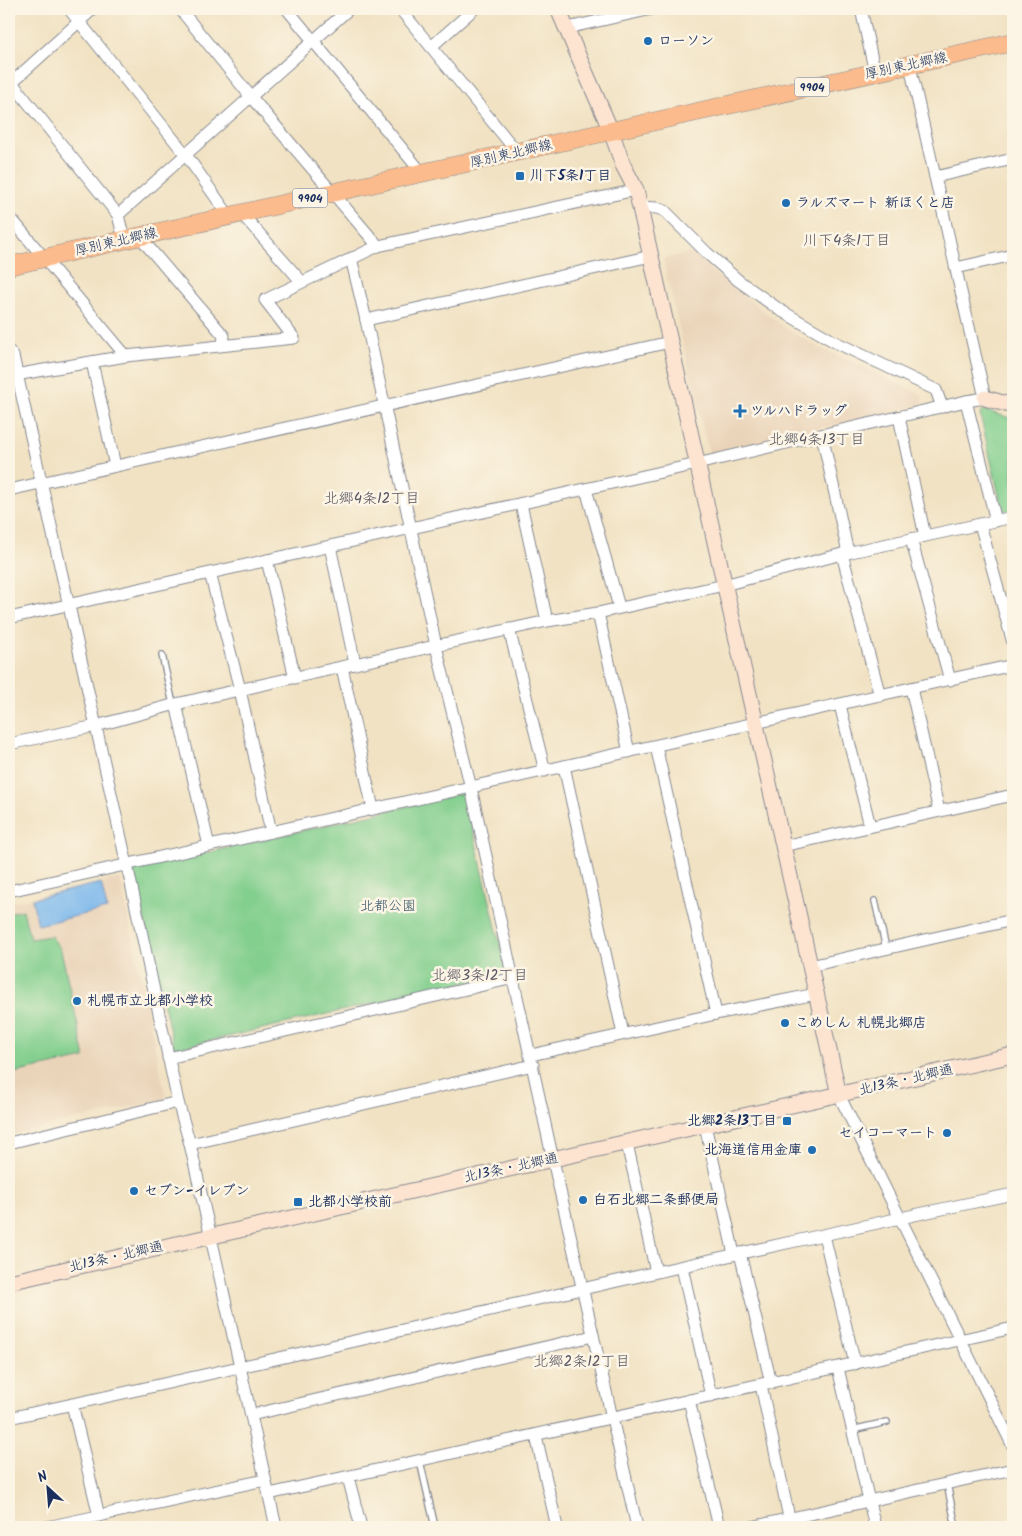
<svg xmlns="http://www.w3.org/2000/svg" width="1022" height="1536" viewBox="0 0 1022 1536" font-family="Kalam,'Klee One',sans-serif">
  <rect width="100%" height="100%" fill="#fcf5e5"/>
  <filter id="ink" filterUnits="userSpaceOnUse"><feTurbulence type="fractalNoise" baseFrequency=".02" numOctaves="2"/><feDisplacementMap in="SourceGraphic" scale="10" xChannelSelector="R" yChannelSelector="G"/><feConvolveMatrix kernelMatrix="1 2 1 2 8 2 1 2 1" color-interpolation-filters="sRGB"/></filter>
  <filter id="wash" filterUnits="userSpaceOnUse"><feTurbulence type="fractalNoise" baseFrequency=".0096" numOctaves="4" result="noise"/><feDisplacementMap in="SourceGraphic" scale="20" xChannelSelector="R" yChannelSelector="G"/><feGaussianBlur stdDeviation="1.12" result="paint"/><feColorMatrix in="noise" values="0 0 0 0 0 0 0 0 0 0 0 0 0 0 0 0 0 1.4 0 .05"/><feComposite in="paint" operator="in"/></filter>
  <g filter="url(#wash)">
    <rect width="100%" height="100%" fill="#f1e2c3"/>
    <!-- built -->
    <g fill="#ead4b9">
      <polygon points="693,252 709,269 785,328 820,348 922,395 923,404 709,454 663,259"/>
      <polygon points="120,878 166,1099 9,1135 9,903"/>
    </g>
    <!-- green -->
    <g fill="#83cf8e" stroke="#4f7f76">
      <polygon points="984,410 1013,419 1013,510 1008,512 1002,508 980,414"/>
      <polygon points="464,793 507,973 174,1049 133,870"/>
      <polygon points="23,910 30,939 51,936 61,950 85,1058 9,1074 9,913"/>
    </g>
    <!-- water -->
    <polygon fill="#7ab7ec" stroke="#4a73a5" points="101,883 107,909 38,925 32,899"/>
  </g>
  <g filter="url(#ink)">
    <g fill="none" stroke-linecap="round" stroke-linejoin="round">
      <defs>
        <g id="lane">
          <polyline points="162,655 173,704"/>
          <polyline points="875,901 886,948"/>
          <polyline points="852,1430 887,1422"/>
          <polyline points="420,1461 435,1527"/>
          <polyline points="947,1484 956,1527"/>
        </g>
        <g id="street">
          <polyline points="69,9 186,155 229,216"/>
          <polyline points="180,9 251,97 378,246"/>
          <polyline points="287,9 422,173"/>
          <polyline points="400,9 517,152"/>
          <polyline points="861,9 875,73"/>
          <polyline points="567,28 652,9"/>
          <polyline points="431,47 474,9"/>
          <polyline points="9,79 118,215"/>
          <polyline points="9,85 93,9"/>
          <polyline points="935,177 1013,159"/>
          <polyline points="640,207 657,208 665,211 707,253 739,281 780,310 835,342 936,390 942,407"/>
          <polyline points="241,213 301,281"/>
          <polyline points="9,216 126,356"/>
          <polyline points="139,236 224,336 223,345"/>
          <polyline points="124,239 118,215 349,9"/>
          <polyline points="351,258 366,320 436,646 471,788 553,1160 637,1527"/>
          <polyline points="956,268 1013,255"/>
          <polyline points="366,320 651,256"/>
          <polyline points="9,351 13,356 127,865 178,1102 190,1144 276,1527"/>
          <polyline points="92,362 115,466"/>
          <polyline points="9,376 126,356 294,338 265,300 378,246 636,190"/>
          <polyline points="966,401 996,521"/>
          <polyline points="899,417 925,536"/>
          <polyline points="822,435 848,553"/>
          <polyline points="586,489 619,607"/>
          <polyline points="9,490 670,342"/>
          <polyline points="521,504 547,621"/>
          <polyline points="980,524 1013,643"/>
          <polyline points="911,539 950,680"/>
          <polyline points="330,546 355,664"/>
          <polyline points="842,554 880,696"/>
          <polyline points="267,560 295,678"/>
          <polyline points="210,573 240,690 271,832"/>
          <polyline points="598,613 629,752"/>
          <polyline points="9,618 697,464 966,401 985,398 910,66"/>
          <polyline points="509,629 545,771"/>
          <polyline points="342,667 373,809"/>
          <polyline points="911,688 939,811"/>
          <polyline points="176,704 209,846"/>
          <polyline points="840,705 870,826"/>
          <polyline points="9,744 96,726 176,704 547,621 598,613 724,585 842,554 1013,517"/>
          <polyline points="656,746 716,1014"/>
          <polyline points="564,766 623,1034"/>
          <polyline points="783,846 1013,795"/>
          <polyline points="9,891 1013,665"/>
          <polyline points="810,966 1013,920"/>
          <polyline points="531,1055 716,1014 816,994"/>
          <polyline points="168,1058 514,978"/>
          <polyline points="839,1095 1013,1446"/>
          <polyline points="705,1125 734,1254"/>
          <polyline points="9,1143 178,1102"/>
          <polyline points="190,1144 533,1065"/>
          <polyline points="627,1144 656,1272"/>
          <polyline points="824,1235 855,1364"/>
          <polyline points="740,1253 771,1383"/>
          <polyline points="682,1267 711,1396"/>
          <polyline points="838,1368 875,1527"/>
          <polyline points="761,1385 791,1527"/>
          <polyline points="689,1400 719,1527"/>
          <polyline points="72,1404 99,1516"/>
          <polyline points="251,1415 593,1336"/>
          <path d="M9,1418C344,1346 677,1264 1013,1194"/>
          <polyline points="536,1436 557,1527"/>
          <polyline points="348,1477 361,1527"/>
          <polyline points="269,1494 1013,1328"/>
          <polyline points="47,1527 265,1480"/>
          <polyline points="751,1527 1013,1469"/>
        </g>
        <g id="secondary">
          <polyline points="558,9 611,131 623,165 636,190 839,1095"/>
          <polyline points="985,398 1013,406"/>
          <polyline points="9,1282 1013,1055"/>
        </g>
        <polyline id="primary" points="9,266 331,193 1013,42"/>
      </defs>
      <!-- lane casing -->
      <use href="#lane" stroke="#868890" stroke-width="8"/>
      <!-- street casing -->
      <use href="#street" stroke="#868890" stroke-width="13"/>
      <!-- secondary casing -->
      <use href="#secondary" stroke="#868890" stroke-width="17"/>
      <!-- primary casing -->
      <use href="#primary" stroke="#868890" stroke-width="19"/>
      <!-- lane -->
      <use href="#lane" stroke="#fff" stroke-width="5.5"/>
      <!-- street -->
      <use href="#street" stroke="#fff" stroke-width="11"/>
      <!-- secondary -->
      <use href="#secondary" stroke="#fde4d1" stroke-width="15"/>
      <!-- primary -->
      <use href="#primary" stroke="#fbbb8c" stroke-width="18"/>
    </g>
  </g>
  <!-- markers -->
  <g fill="#1f6fb2" stroke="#fcf5e5" stroke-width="2">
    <circle cx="648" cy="41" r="5"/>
    <rect x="515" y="171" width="10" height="10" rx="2.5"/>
    <circle cx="786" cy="203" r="5"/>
    <path d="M737.5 403.5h5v5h5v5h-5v5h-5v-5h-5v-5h5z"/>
    <circle cx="77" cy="1001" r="5"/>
    <circle cx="785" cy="1023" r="5"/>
    <rect x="782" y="1116" width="10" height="10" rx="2.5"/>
    <circle cx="947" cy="1133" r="5"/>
    <circle cx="812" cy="1150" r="5"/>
    <circle cx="134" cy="1191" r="5"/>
    <circle cx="583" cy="1200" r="5"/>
    <rect x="293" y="1197" width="10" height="10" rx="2.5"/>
  </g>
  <g text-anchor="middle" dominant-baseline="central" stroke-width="5" stroke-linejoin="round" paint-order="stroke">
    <!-- shield labels -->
    <g fill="#fcf5e5" stroke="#5e6a86" stroke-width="1">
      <rect x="794.5" y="77.5" width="35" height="19" rx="4"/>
      <rect x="292.5" y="188.5" width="35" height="19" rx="4"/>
    </g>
    <g font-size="12" font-weight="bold" fill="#1b2f5e">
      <text x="812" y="87">9904</text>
      <text x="310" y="198">9904</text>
    </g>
    <!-- poi labels -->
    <g font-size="14" font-weight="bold" fill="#1b2f5e" stroke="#fcf5e5" text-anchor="start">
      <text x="658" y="41">ローソン</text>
      <text x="530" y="176">川下5条1丁目</text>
      <text x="796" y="203">ラルズマート 新ほくと店</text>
      <text x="750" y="411">ツルハドラッグ</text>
      <text x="87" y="1001">札幌市立北都小学校</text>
      <text x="795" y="1023">こめしん 札幌北郷店</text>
      <text x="777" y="1121" text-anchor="end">北郷2条13丁目</text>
      <text x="937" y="1133" text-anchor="end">セイコーマート</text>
      <text x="802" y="1150" text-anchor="end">北海道信用金庫</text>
      <text x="144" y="1191">セブン-イレブン</text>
      <text x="593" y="1200">白石北郷二条郵便局</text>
      <text x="308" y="1202">北都小学校前</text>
    </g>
    <!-- street labels -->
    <g font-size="14" fill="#1b2f5e" stroke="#fcf5e5">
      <text transform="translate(906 66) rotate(-12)">厚別東北郷線</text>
      <text transform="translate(511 154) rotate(-13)">厚別東北郷線</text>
      <text transform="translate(116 242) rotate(-13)">厚別東北郷線</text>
      <text transform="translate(906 1080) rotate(-13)">北13条・北郷通</text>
      <text transform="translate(511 1168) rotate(-12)">北13条・北郷通</text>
      <text transform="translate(116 1257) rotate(-13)">北13条・北郷通</text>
    </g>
    <!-- park labels -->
    <g font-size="14" fill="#35576a" stroke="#fcf5e5">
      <text x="388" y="906">北都公園</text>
    </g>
    <!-- neighbourhood labels -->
    <g font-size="15" fill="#585662" stroke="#fcf5e5">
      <text x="847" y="241">川下4条1丁目</text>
      <text x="817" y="440">北郷4条13丁目</text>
      <text x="372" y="499">北郷4条12丁目</text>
      <text x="480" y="976">北郷3条12丁目</text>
      <text x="582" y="1362">北郷2条12丁目</text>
    </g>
  </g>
  <!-- margin -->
  <rect width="1022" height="1536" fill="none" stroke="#fcf5e5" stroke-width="30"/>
  <!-- north arrow -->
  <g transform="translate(48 1488) rotate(334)" stroke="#fcf5e5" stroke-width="4" paint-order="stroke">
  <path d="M0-4L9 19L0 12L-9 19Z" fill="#1b2f5e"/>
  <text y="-8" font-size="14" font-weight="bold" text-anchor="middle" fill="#1b2f5e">N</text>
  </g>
</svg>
